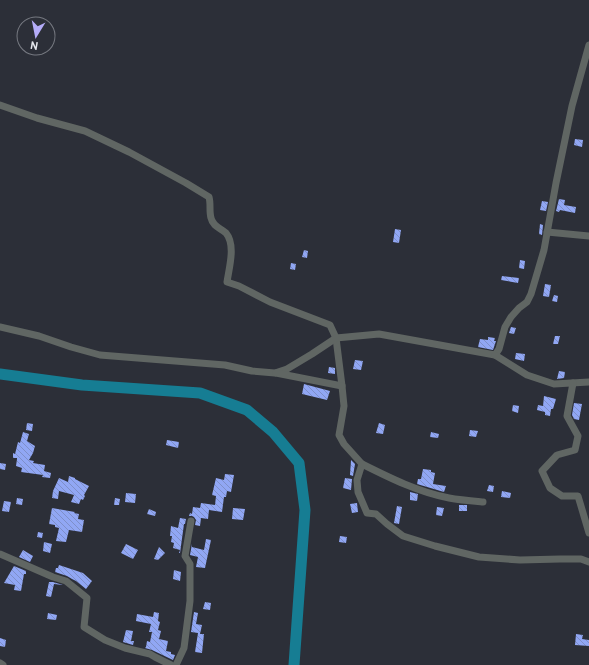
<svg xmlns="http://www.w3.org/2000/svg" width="589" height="665" viewBox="0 0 589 665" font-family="Overpass,sans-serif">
  <defs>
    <pattern id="building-back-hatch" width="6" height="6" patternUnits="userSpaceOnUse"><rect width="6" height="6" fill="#91a7f4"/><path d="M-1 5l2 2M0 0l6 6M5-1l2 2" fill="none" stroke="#7e8fc9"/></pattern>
  </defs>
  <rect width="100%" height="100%" fill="#2c2f38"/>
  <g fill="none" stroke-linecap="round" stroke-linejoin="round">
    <!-- river -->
    <polyline stroke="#167d93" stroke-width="11" points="0,374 82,385 200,393 247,410 273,432 299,463 305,510 294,665"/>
  </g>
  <!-- building -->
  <g fill="url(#building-back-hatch)">
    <polygon points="575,139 583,140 582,147 574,145"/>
    <polygon points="559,199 565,200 564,205 576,207 575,213 560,210 559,212 556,211"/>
    <polygon points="542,201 548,202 546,211 540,210"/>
    <polygon points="540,224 543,225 542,235 539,234"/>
    <polygon points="395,229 401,230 399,243 393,242"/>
    <polygon points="304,250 308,251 307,258 302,257"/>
    <polygon points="520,260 525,261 524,269 519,268"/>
    <polygon points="291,263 296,264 295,270 290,269"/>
    <polygon points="502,276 519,278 518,283 501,280"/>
    <polygon points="545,284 551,285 549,297 543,296"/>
    <polygon points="554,295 558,296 557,302 552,301"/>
    <polygon points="511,327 516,328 514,334 509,333"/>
    <polygon points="555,336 560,336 558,344 553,344"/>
    <polygon points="488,337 495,338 494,341 496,341 493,350 478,347 480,339 488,340"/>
    <polygon points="516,353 525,354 524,361 515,359"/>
    <polygon points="355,360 363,361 361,370 353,369"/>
    <polygon points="329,367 335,368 335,374 328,373"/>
    <polygon points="559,371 565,372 564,378 557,379"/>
    <polygon points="304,384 330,391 327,400 302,394"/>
    <polygon points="544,396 556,399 553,409 551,409 550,416 545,415 545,412 537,410 538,405 543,406"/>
    <polygon points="574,403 582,404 579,420 574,419 572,415"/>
    <polygon points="513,405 519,406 518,413 512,411"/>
    <polygon points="27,423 33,424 32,431 26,430"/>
    <polygon points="379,423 385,425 383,434 376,433"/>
    <polygon points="470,430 478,431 476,437 469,436"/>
    <polygon points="23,432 29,434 27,441 35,446 33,453 29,460 34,461 33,463 45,465 44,471 51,473 50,478 42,477 43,475 21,472 22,468 16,466 17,459 17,458 13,458 13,453 15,454 18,442 20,443"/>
    <polygon points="431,432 439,434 438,438 430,437"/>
    <polygon points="167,440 179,442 178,448 166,445"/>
    <polygon points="351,460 355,464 353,476 350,475"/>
    <polygon points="0,463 6,464 5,470 0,469"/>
    <polygon points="423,469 431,470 431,472 435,473 433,484 446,486 444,492 417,484 418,479 421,479"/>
    <polygon points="225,474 234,475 231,492 227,491 226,497 224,497 222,512 209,510 208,519 201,518 200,526 195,525 196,520 194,517 192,516 189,516 190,513 192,514 193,507 200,508 201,503 215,505 216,496 212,495 216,478 224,480"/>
    <polygon points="69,476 75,478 75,479 89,486 84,495 85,496 83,500 81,499 79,504 71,502 74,495 59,491 58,499 52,498 53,491 59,478 68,482"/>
    <polygon points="345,478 352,479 351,490 343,488"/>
    <polygon points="489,485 494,486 493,492 487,491"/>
    <polygon points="502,491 511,493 510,498 501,497"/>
    <polygon points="410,492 418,494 417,501 410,500"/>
    <polygon points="126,493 136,494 135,503 125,502"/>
    <polygon points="17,498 23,499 22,505 16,504"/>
    <polygon points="115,498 120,499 119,505 114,505"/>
    <polygon points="4,501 11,502 9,512 2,511"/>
    <polygon points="357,503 358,512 352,513 350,504"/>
    <rect x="459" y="505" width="8" height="6"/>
    <polygon points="397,506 402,507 399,524 394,523"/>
    <polygon points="437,507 444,508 442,516 436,515"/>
    <polygon points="52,508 75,512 74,513 79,514 78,519 84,520 82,532 69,530 66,542 56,541 59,528 55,527 55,525 49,524"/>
    <polygon points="233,508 245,509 243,520 232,519"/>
    <polygon points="149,509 156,512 155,516 147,514"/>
    <polygon points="180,518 186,519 185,524 184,524 180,553 179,553 180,550 173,548 174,543 171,542 172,536 170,536 171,526 178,528"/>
    <polygon points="38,532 43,533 42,538 37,537"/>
    <polygon points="340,536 347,537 346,543 339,542"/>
    <polygon points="206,539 211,540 205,568 196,567 198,557 190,555 192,544 192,547 204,550"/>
    <polygon points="44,542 52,544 50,553 43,551"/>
    <polygon points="126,544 138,550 133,559 121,553"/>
    <polygon points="159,547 165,553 158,560 154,559"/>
    <polygon points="23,550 33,556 30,562 19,557"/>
    <polygon points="59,565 83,573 92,581 86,589 76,581 72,579 67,576 55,572 56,568 58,568"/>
    <polygon points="14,566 26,571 26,574 24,574 21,591 14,590 15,585 4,583"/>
    <polygon points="174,570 181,572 180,581 173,579"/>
    <polygon points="49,582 53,582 63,585 54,584 51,597 46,596"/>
    <polygon points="205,602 211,603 210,610 203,609"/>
    <polygon points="154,612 159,613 158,621 160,622 158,630 161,631 159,639 168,641 166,651 171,652 171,654 175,655 173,660 152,650 145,648 146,647 147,641 150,642 152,632 149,632 151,624 136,621 137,614 153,617"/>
    <polygon points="194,612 198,613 196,624 202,625 200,634 204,634 202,653 195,652 198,633 191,632"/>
    <polygon points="48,613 57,615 56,620 47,619"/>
    <polygon points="126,630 133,631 131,641 134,641 133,645 123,642"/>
    <polygon points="576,634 583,635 582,639 589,640 589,646 575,645"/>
    <polygon points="0,638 6,640 5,647 0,646"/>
  </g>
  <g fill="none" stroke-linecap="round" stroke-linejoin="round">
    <!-- street -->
    <g stroke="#606663" stroke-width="7">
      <path d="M0,105L37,118L85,131L129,152L186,183L209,197C211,204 209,211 211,218C213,227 221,228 226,233C236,245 229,268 227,282L239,286L270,302L330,325L336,338L342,386L344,406L339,435L344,444L362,464L357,480L358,492L367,513L376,514L387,524L403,536L435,546L479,557L520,560L560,559H581L589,562"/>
      <polyline points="547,232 589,236"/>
      <polyline points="0,327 39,336 71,347 100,355 225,365 252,371 275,373 287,369 312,354 336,338 379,334 495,355 499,349 505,327 511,317 519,308 527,302 531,294 544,250 556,183 572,106 589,45"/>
      <polyline points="495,355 527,375 554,384 589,382"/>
      <polyline points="276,373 342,386"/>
      <polyline points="573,383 567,416 578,436 575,450 557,455 542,471 550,488 562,496 578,496 589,533"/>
      <path d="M362,464C390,478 418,492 449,498C460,500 472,501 483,502"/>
      <polyline points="0,554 53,577 66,581 87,598 84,627 105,640 125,648 150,654 155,657 171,665"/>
      <polyline points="0,663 3,665"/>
      <polyline points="176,665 184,648 190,601 190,564 185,556 191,521"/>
    </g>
  </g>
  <!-- north arrow -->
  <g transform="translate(36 36) rotate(190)"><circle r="19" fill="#2c2f38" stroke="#767981"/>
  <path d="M0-3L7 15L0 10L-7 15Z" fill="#b4acf9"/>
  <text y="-6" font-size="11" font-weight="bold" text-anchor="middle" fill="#e6e8ee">N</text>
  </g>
</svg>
